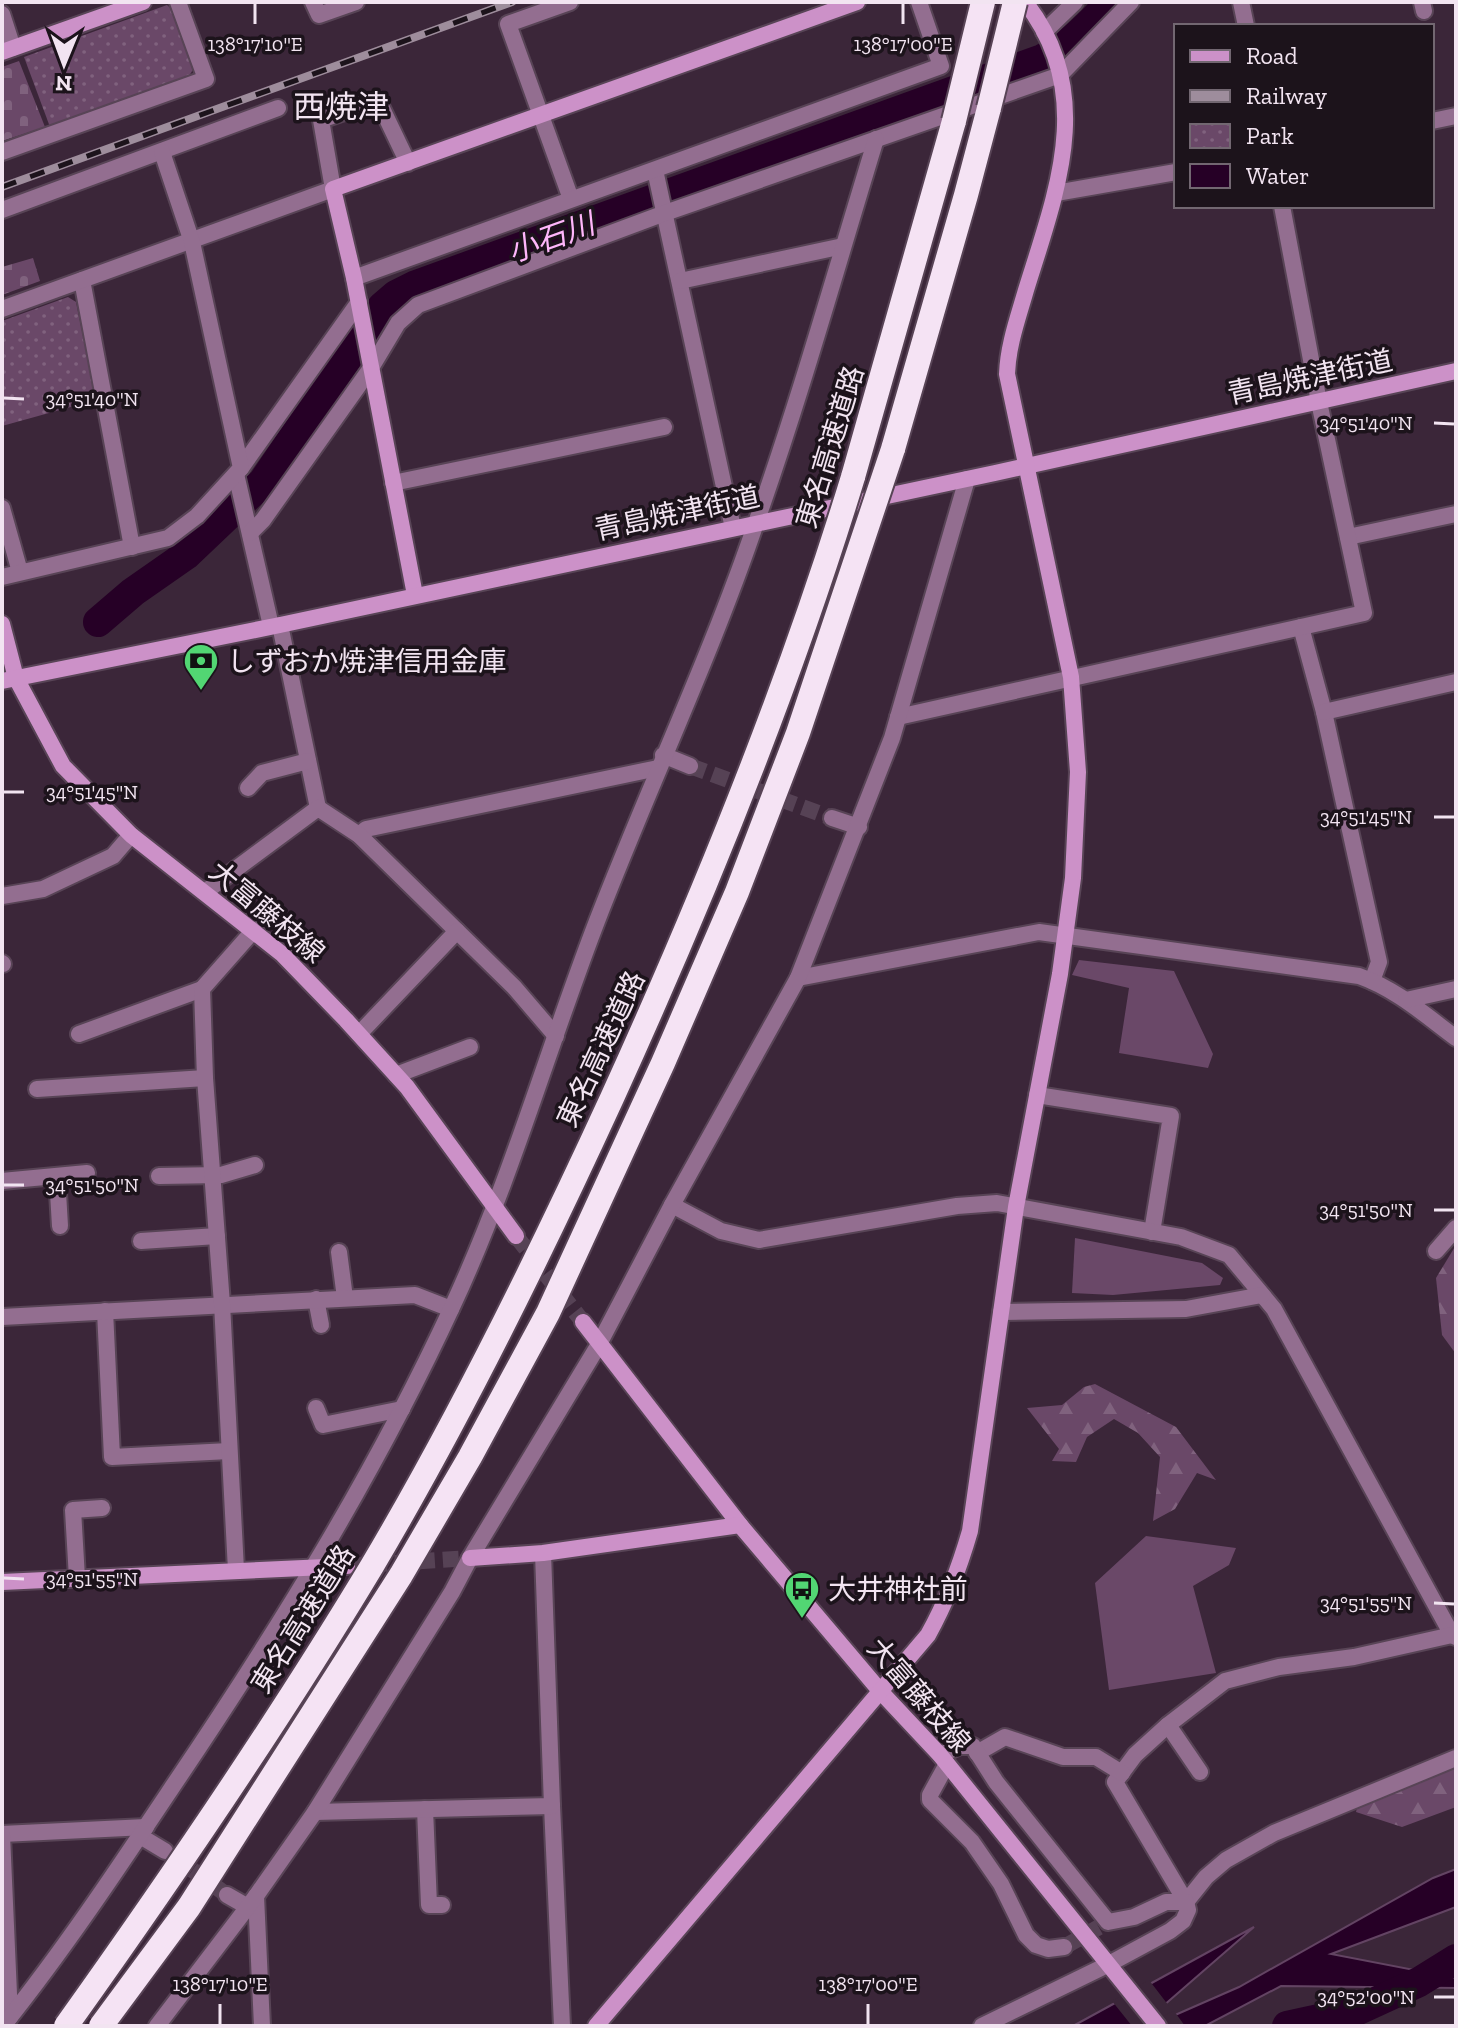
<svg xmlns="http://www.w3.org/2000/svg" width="1458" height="2028" viewBox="0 0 1458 2028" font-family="'Zilla Slab','Noto Sans JP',serif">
  <defs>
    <pattern id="forest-firs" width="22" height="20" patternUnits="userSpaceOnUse" patternTransform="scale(2)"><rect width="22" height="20" fill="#6a4868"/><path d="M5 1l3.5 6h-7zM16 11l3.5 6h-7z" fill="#80627e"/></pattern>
    <pattern id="cemetery-stones" width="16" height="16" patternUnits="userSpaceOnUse" patternTransform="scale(2)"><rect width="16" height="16" fill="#6a4868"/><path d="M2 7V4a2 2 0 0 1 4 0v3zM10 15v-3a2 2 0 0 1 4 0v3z" fill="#80627e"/></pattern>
    <pattern id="park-dots" width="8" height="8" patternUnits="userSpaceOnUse" patternTransform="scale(2)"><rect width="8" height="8" fill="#6a4868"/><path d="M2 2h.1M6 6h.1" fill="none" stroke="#80627e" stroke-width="1.8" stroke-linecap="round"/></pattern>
  </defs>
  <rect width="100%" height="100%" fill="#3b2639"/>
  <!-- green -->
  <g fill="#6a4868">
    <polygon points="1079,960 1174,971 1213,1054 1208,1068 1119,1053 1129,988 1072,975"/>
    <polygon points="1075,1238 1202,1263 1223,1278 1220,1285 1113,1295 1072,1293"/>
    <polygon points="1146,1536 1236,1548 1229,1565 1193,1586 1216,1673 1109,1690 1095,1583"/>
  </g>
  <!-- forest -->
  <g fill="url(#forest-firs)">
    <polygon points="1456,1245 1456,1354 1442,1335 1436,1278"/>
    <polygon points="1095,1384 1176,1427 1216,1480 1197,1473 1175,1509 1153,1521 1160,1457 1138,1433 1114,1419 1087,1437 1076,1462 1052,1461 1059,1449 1027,1408 1062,1405 1084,1387"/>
    <polygon points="1456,1765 1456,1807 1402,1827 1356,1812 1358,1804"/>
  </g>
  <!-- cemetery -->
  <g fill="url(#cemetery-stones)">
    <polygon points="19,61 45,127 2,141 2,67"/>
    <polygon points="33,258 40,281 2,295 2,267"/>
  </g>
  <!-- park -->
  <g fill="url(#park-dots)">
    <polygon points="167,5 175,12 194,68 189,76 50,127 24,57"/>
    <polygon points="68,297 76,302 96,400 2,426 2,321"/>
  </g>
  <!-- water -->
  <g fill="#260026" stroke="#634463" stroke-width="2">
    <polygon points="1456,1869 1456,1907 1331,1954 1456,1978 1456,1988 1281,1986 1205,2026 1150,2026 1239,1987 1433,1878"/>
    <polygon points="1254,1927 1140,2026 1073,2026"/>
  </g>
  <!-- pier -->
  <polygon fill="#3b2639" points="1149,1980 1169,2006 1152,2021 1174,2011 1185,2026 1132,2026 1112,2001"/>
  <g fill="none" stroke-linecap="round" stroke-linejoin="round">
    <!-- river -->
    <g stroke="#260026" stroke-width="30">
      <path d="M98,622L133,592L186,555L263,482L382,307L396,295L416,285L1042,59C1071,45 1089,24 1111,2"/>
      <polyline points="1287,2026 1356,2011 1419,1982 1456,1959"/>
    </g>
    <!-- street-tunnel -->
    <g stroke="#564255" stroke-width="16" stroke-dasharray="16 8" stroke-linecap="butt">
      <polyline points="690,766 832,818"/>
      <polyline points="173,1856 227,1895"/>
      <polyline points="1064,1947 1108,1922"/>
    </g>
    <!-- secondary-tunnel -->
    <g stroke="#564255" stroke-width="16" stroke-dasharray="16 8" stroke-linecap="butt">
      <polyline points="516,1236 583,1322"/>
      <polyline points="347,1566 470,1558"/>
    </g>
    <defs>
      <g id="street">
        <polyline points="313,2 319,15 356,2"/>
        <polyline points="570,2 508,24 571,199"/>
        <polyline points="1241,2 1246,26"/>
        <polyline points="1422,2 1424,11"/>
        <polyline points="2,14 13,48"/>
        <polyline points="1044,32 1075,2"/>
        <polyline points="1432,121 1456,116"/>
        <polyline points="2,152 206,79 178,2"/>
        <polyline points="655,170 733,528"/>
        <polyline points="1056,193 1176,172"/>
        <polyline points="2,210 278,108"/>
        <polyline points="354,278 941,66 919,2"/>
        <polyline points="82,280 132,547"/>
        <polyline points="680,281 843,246"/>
        <polyline points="2,309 333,189 321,120 378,100 408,163"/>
        <polyline points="241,468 359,302"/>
        <polyline points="236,474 271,626"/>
        <polyline points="393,483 664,427"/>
        <polyline points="2,508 20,572"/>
        <polyline points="250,533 263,520 371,368 398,323 418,305 665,213 1060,75 1131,2"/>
        <polyline points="1348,537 1456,514"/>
        <polyline points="2,577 168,538 197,516 241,468 192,242 162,152"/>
        <polyline points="280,625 318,808"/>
        <polyline points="1301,627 1324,712 1379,962 1372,981"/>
        <polyline points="1324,712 1456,682"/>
        <polyline points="898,717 1364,613 1319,402 1282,206"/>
        <polyline points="663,755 690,766"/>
        <polyline points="248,788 262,773 308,761"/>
        <polyline points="832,818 859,827"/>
        <polyline points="359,835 366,829 658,768"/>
        <polyline points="205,892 318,808 359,835 514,987 556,1036"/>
        <polyline points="2,896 43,889 113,856 131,835"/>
        <polyline points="2,963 3,964"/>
        <path d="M798,978L1039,932L1359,976C1396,989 1425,1015 1456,1038"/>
        <polyline points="1406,1000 1456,989"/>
        <polyline points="79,1034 202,989"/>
        <polyline points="359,1034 457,931"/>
        <polyline points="396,1075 470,1047"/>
        <polyline points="37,1089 205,1078"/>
        <polyline points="1037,1095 1171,1116 1152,1232"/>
        <polyline points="57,1176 60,1226"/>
        <polyline points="159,1176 221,1175 255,1165"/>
        <polyline points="2,1181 87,1173"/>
        <polyline points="672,1205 721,1231 759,1240 957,1206 997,1203 1181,1237 1229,1255 1274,1309 1452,1635 1456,1637"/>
        <polyline points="141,1241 217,1236"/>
        <polyline points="1436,1251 1456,1228"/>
        <polyline points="339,1252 345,1298"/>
        <polyline points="316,1299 321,1325"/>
        <polyline points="105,1311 112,1457 229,1451"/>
        <polyline points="1001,1312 1186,1309 1262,1295"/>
        <polyline points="2,1317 415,1295 451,1309"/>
        <polyline points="316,1408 323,1425 402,1409"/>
        <polyline points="236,1570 222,1304 205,1078 202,989 254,930"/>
        <polyline points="77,1578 73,1510 102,1508"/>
        <polyline points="1452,1635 1354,1657 1279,1667 1225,1681 1168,1725 1135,1755 1115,1782 1186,1902 1206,1877 1226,1860 1274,1833 1456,1758"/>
        <polyline points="1168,1725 1200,1772"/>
        <polyline points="977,1753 1005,1737 1063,1757 1096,1757 1122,1773"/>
        <polyline points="940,1755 960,1746 973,1746 996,1782 1108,1922 1134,1917 1166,1902 1186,1902 1188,1910 1183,1921 1170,1931 1107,1965 982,2026"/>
        <polyline points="947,1764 930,1795 930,1800 972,1842 1001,1884 1026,1935 1036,1945 1048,1949 1064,1947"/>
        <polyline points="552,1806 562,2026"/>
        <polyline points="425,1809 429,1905 442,1905"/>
        <polyline points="315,1812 552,1806 543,1553"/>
        <polyline points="2,1834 146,1827"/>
        <polyline points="2,1835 10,2017"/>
        <polyline points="140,1836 165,1851"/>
        <polyline points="227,1895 248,1907"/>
        <polyline points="256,1896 262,2026"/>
        <path d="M3,2026C64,1950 119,1867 173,1786C277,1632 375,1474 453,1305C511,1180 548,1048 597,921C649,786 711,656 757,520C801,395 837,266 876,139"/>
        <polyline points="157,2026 256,1896 315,1812 452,1592 470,1558 598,1346 672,1205 798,978 892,738 967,479"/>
      </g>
      <g id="secondary">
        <polyline points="2,52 143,2"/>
        <polyline points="415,595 354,278 333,189 857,2"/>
        <polyline points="2,624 16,678 63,766 131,835 282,954 346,1020 407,1087 516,1236"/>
        <polyline points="2,681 280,625 995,473 1456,371"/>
        <polyline points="583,1322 740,1525 881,1692 940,1755 1158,2026"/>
        <polyline points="470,1558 543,1553 740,1525"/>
        <polyline points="2,1582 347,1566"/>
        <path d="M596,2026L928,1635C947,1601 959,1569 970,1531L1016,1207L1060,974L1073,878L1078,772L1071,677L1007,374C1008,345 1018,318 1026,290C1056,193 1097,93 1025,2"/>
      </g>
      <g id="highway">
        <polyline points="893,449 966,195 989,108"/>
        <polyline points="853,477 954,121"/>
      </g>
    </defs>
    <!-- street casing -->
    <use href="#street" stroke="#584456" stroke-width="20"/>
    <!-- secondary casing -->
    <use href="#secondary" stroke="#584456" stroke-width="20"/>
    <!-- highway casing -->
    <use href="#highway" stroke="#584456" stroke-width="28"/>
    <!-- street -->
    <use href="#street" stroke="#936e90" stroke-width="16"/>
    <!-- secondary -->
    <use href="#secondary" stroke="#cc91c8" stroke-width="16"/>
    <!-- highway -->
    <use href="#highway" stroke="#f5e3f4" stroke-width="24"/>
    <defs>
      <polyline id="rail" points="2,187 512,2"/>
    </defs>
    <!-- rail casing -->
    <use href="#rail" stroke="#9e8d9c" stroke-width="8"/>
    <!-- rail -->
    <use href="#rail" stroke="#1c131b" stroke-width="5" stroke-dasharray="15" stroke-linecap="butt"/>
    <defs>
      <g id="highway-bridge">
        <polyline points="989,108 1015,2"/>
        <polyline points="954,121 983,2"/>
        <path d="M66,2026C173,1876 277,1724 372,1566C461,1416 539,1257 612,1098C704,896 788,690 853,477"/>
        <polyline points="101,2026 189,1907 401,1575 470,1457 548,1313 663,1063 737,892 798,733 893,449"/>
      </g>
    </defs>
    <!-- highway-bridge casing -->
    <use href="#highway-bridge" stroke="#584456" stroke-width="28" stroke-linecap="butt"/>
    <!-- highway-bridge -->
    <use href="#highway-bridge" stroke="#f5e3f4" stroke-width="24"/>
  </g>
  <!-- ticks -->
  <path fill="none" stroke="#f2e4f1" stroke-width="3" d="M255,24V4M903,24V4M4,398L24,399M1434,423L1454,424M4,792H24M1434,817H1454M4,1185H24M1434,1210H1454M4,1578L24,1579M1434,1603L1454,1604M1434,1997H1454M220,2024V2004M868,2024V2004"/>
  <!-- icons -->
  <defs>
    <symbol id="bank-pin" viewBox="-11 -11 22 30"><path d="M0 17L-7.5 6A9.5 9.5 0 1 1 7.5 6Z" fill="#52d673" stroke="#1c131b"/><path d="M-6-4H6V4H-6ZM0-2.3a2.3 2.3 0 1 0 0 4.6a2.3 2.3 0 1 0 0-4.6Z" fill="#111"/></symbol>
    <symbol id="bus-pin" viewBox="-11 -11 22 30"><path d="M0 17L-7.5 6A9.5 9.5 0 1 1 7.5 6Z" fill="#52d673" stroke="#1c131b"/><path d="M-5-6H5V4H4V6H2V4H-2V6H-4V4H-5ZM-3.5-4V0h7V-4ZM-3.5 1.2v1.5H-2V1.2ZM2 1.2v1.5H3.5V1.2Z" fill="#111"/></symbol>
  </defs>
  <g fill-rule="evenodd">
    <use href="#bank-pin" x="181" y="641" width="40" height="54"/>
    <use href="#bus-pin" x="782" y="1569" width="40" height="54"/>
  </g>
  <g text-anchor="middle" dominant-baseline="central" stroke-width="7" stroke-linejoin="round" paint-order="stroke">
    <!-- street labels -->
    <g font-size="28" fill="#f2e4f1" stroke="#1c131b">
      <text transform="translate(1310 377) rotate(-12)">青島焼津街道</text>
      <text transform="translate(830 447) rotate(-73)">東名高速道路</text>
      <text transform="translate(677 513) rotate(-12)">青島焼津街道</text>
      <text transform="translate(267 912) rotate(40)">大富藤枝線</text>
      <text transform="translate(601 1049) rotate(-65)">東名高速道路</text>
      <text transform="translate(303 1619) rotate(-58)">東名高速道路</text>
      <text transform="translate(919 1695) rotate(49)">大富藤枝線</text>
    </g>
    <!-- poi labels -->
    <g font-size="28" fill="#f2e4f1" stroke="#1c131b" text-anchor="start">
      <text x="227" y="661">しずおか焼津信用金庫</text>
      <text x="828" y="1589">大井神社前</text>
    </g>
    <!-- water labels -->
    <g font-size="30" font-style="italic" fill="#feb6fa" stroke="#1c131b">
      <text transform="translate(551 238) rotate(-20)">小石川</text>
    </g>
    <!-- quarter labels -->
    <g font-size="32" fill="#f2e4f1" stroke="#1c131b">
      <text x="341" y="107">西焼津</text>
    </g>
  </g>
  <g font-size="20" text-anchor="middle" fill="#f2e4f1" stroke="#1c131b" stroke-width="7" stroke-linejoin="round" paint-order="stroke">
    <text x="255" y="51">138°17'10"E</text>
    <text x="903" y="51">138°17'00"E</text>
    <text x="92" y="406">34°51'40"N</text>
    <text x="1366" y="430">34°51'40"N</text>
    <text x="92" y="799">34°51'45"N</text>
    <text x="1366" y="824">34°51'45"N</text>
    <text x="92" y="1192">34°51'50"N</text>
    <text x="1366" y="1217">34°51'50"N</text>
    <text x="92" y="1586">34°51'55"N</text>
    <text x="1366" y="1610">34°51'55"N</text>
    <text x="220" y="1991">138°17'10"E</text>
    <text x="868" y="1991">138°17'00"E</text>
    <text x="1366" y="2004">34°52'00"N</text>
  </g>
  <!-- border -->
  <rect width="1458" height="2028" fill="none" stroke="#f2e4f1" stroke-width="8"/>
  <!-- legend -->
  <rect x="1174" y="24" width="260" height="184" fill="#1c131b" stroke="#726771" stroke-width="2"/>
  <rect x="1190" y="50" width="40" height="12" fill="#cc91c8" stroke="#726771" stroke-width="2"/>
  <text x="1246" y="64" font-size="24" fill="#f2e4f1">Road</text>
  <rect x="1190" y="90" width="40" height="12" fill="#9e8d9c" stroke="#726771" stroke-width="2"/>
  <text x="1246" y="104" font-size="24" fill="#f2e4f1">Railway</text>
  <rect x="1190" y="124" width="40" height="24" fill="url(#park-dots)" stroke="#726771" stroke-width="2"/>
  <text x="1246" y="144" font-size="24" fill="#f2e4f1">Park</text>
  <rect x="1190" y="164" width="40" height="24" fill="#260026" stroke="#726771" stroke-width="2"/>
  <text x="1246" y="184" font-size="24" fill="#f2e4f1">Water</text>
  <!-- north arrow -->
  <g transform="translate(64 64) rotate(181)" stroke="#1c131b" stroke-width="6" paint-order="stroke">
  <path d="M0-6L14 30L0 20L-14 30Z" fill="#f2e4f1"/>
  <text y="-12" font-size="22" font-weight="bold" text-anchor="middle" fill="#f2e4f1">N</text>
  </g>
</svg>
